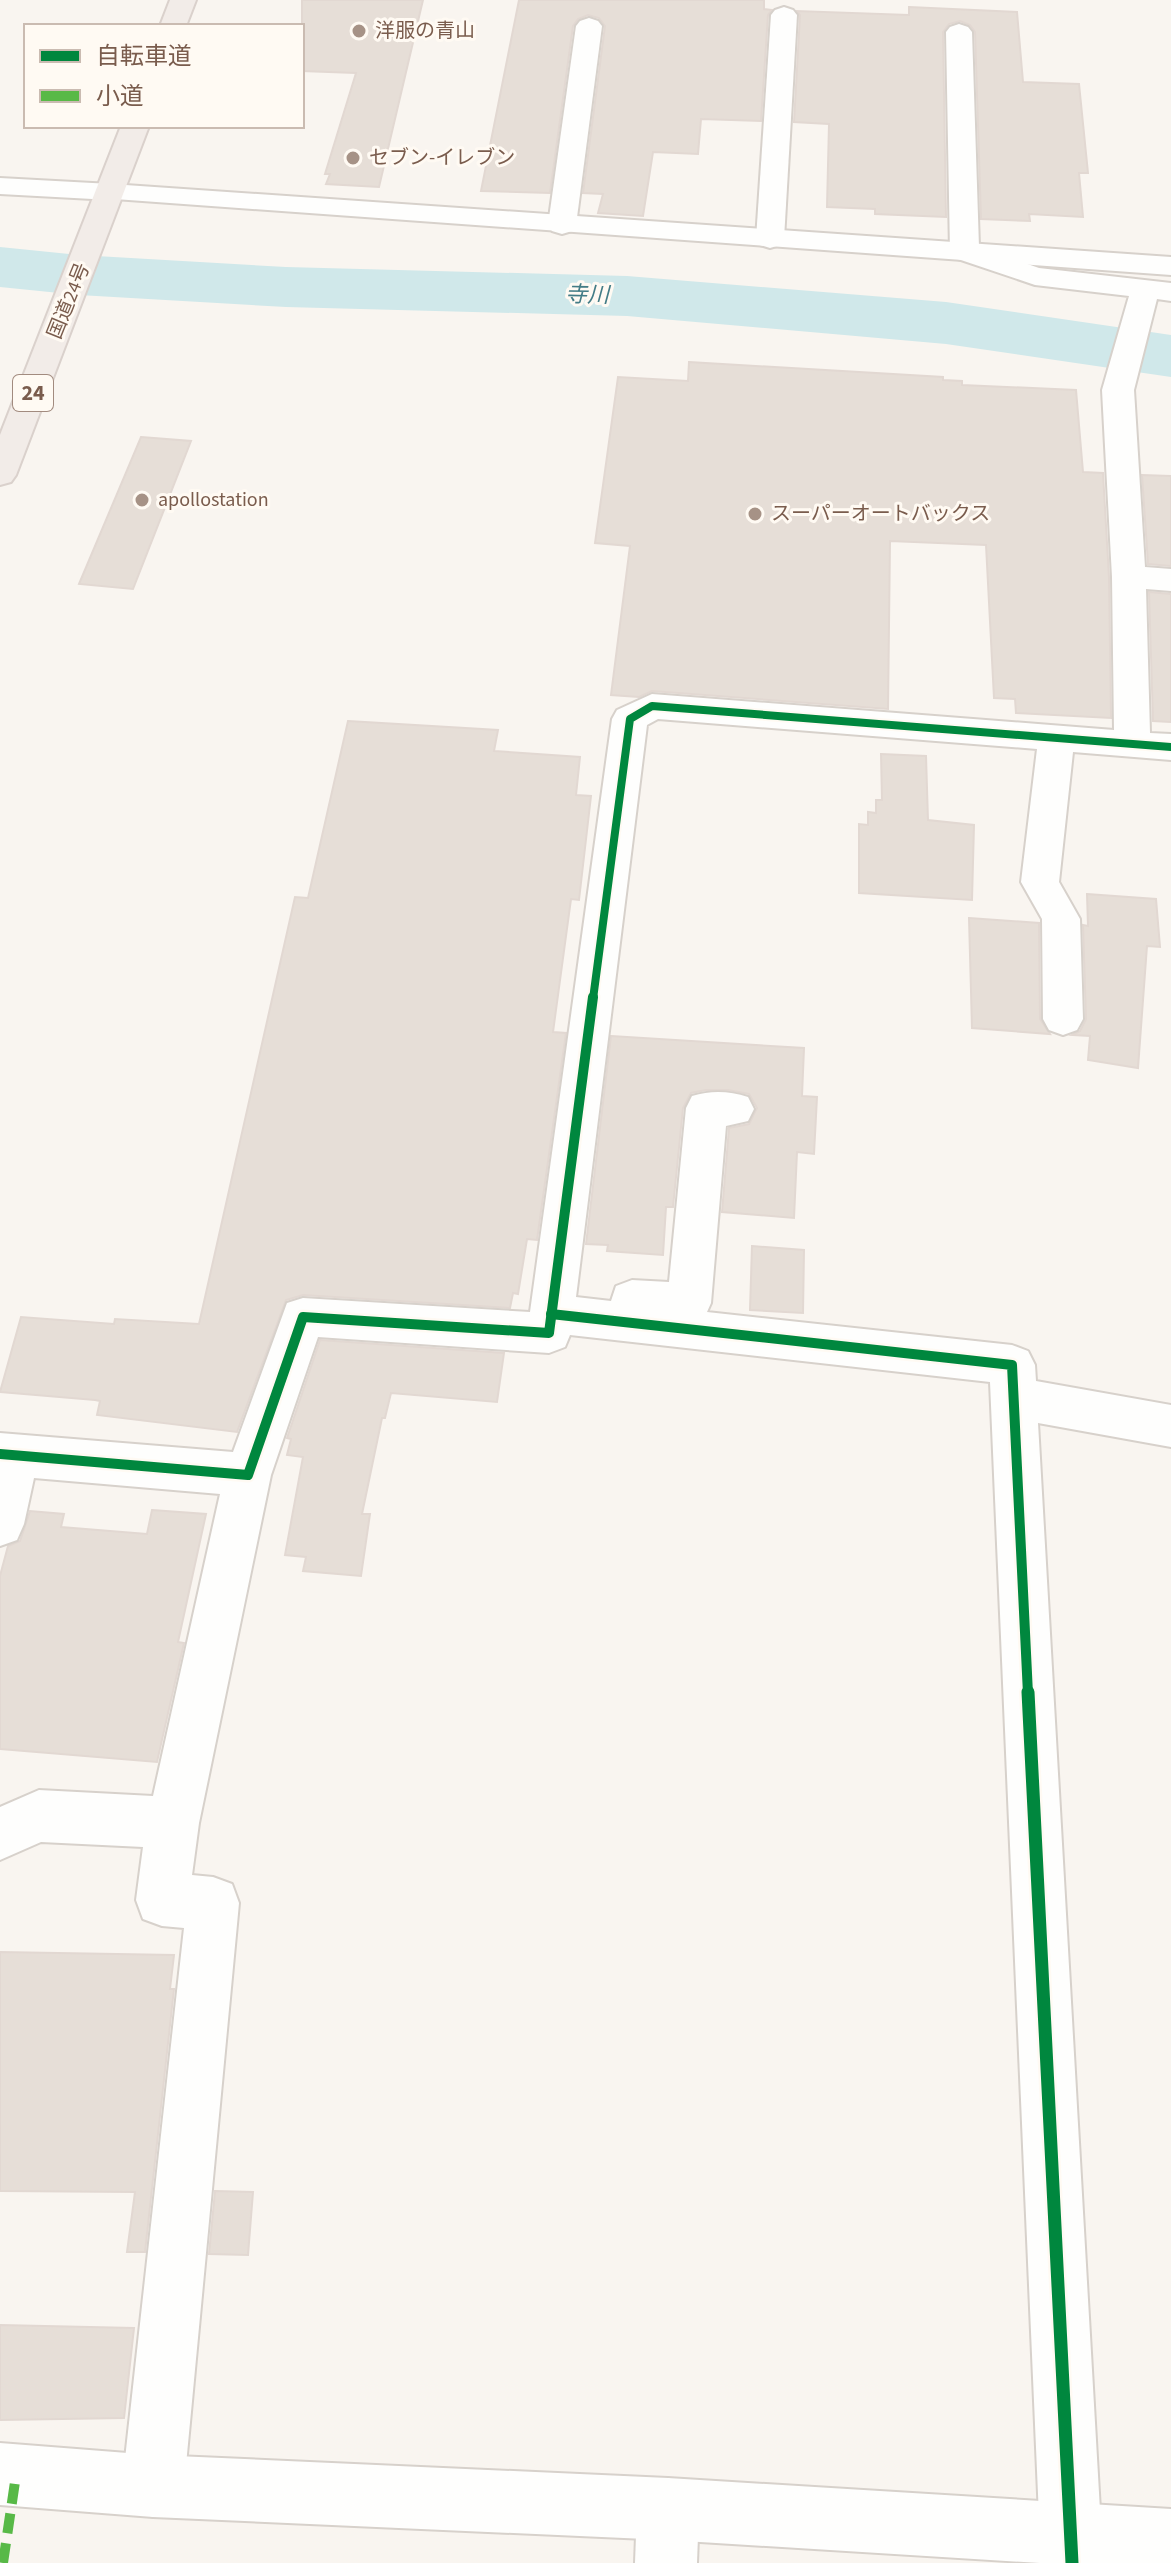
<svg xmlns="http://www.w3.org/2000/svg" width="1171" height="2563" viewBox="0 0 1171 2563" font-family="'Source Sans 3','Noto Sans JP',sans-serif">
  <rect width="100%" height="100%" fill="#f9f5f0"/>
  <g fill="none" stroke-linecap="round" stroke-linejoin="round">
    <!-- river -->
    <polygon fill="#d0e8ea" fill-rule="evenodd" points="0,247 79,255 286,267 627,276 946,302 1171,335 1171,377 946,344 627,316 286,307 79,295 0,287"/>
  </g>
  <!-- building -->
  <g fill="#e6ded7" stroke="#e2d8d2" stroke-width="2">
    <polygon points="302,0 423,0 379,187 326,184 330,174 325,174 356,73 302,71"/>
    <polygon points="519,0 764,0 764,9 772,10 768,15 761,121 701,119 698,154 653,152 643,216 598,213 603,194 583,193 605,26 599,18 588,15 578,19 573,26 550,193 481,191"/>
    <polygon points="909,7 1017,12 1023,82 1079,84 1088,173 1079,173 1083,217 1029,214 1030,221 981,219 975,32 970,25 960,21 949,24 943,32 946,217 875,214 875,209 827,207 829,124 794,122 800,15 797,11 909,15"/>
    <polygon points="689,362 943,377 943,380 962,381 962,385 1076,390 1083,472 1103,473 1109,577 1111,718 1016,713 1015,699 994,698 986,545 890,541 888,709 652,691 639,697 611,695 630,546 595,543 618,377 688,381"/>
    <polygon points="141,437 191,441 133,589 79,584"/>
    <polygon points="1142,475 1171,476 1171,566 1148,564"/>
    <polygon points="1149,592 1171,594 1171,722 1153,721"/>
    <polygon points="348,721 498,730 494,751 580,757 576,795 591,796 579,900 571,899 553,1032 566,1033 537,1240 527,1239 518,1294 513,1293 510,1308 303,1295 286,1300 237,1432 97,1415 100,1401 95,1400 0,1392 21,1317 114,1324 115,1319 199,1324 295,897 308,898"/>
    <polygon points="881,754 926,756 928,820 974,825 972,900 859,893 859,824 868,825 868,812 876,813 876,800 882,800"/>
    <polygon points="1087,894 1156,899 1160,947 1147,946 1138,1068 1088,1060 1090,1036 1072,1035 1080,1031 1086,1019 1083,925 1088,926"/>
    <polygon points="969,918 1039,923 1040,1019 1050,1034 972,1028"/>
    <polygon points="611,1036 804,1048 802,1096 817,1097 814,1154 797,1152 794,1218 722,1212 729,1128 749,1124 757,1108 749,1094 728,1090 706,1090 691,1093 683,1108 673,1207 666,1207 663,1255 607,1251 608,1245 586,1244"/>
    <polygon points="752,1246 804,1250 803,1313 750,1310"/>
    <polygon points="320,1340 504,1353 497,1402 391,1393 385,1418 382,1418 362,1514 370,1514 361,1576 303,1571 306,1557 285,1555 303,1457 287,1455 291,1439 287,1438"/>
    <polygon points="152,1510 206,1514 178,1642 184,1643 157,1762 0,1749 0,1576 8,1546 20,1541 30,1511 64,1514 61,1527 147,1534"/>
    <polygon points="0,1952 174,1955 170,1989 174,1989 145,2252 127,2252 135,2192 0,2191"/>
    <polygon points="215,2191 253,2192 248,2255 209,2254"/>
    <polygon points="0,2325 134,2328 124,2418 0,2420"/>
  </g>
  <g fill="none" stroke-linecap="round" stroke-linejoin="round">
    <defs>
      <g id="minor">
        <polygon points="784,7 793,10 797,15 784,239 780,245 770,248 760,245 756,239 771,15 775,10"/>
        <polygon points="589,18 598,21 602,26 576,225 572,231 562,234 552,231 548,225 576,26 580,21"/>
        <path d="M959,24L968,27L972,32L979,247L1039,268L1171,283V301L1157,299L1134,390L1145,567L1171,569V591L1146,589L1150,733L1171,734V760L1073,752L1059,882L1080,919L1083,1019L1077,1030L1063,1035L1049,1030L1043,1019L1042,919L1021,882L1037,749L658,719L647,725L576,1297L611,1301L616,1286L632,1280L669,1282L686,1108L692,1096C712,1090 729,1091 748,1097L754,1109L748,1121L726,1126L711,1303L707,1312L1012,1345L1028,1351L1035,1365L1036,1381L1171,1405V1447L1038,1423L1103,2563H1041L990,1382L570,1335L565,1347L549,1353L318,1337L271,1475L199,1823L192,1875L213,1877L232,1884L239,1903L184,2486L175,2508L153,2517L131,2508L122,2486L184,1928L162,1926L143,1919L136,1900L143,1847L41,1842L0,1860V1807L39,1790L153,1796L220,1494L34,1478L24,1524L17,1540L0,1546V1433L233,1452L287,1303L303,1298L530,1312L612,719L617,710L652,694L1114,730L1112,577L1102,390L1129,296L1035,285L955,258L950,252L946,32L950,27Z"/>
        <polygon points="0,178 111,184 121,186 125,192 121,198 111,200 0,194"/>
        <polygon points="668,2478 690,2487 699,2509 697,2563 635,2563 637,2509 646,2487"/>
      </g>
      <g id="tertiary">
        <polygon points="111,184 1171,257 1171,275 101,198 97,192 101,186"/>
        <polygon points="0,2443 153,2455 668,2478 1171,2509 1171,2563 1040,2563 668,2540 153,2517 0,2505"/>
      </g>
      <g id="trunk">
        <polygon points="170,0 196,0 186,26 160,26"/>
        <polygon points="121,126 149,126 16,475 11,482 0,485 0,435"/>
      </g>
    </defs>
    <!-- minor casing -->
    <use href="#minor" stroke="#d7d1cb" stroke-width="4"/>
    <!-- tertiary casing -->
    <use href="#tertiary" stroke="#d7d1cb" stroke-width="4"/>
    <!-- trunk casing -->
    <use href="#trunk" stroke="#dad1cc" stroke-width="4"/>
    <!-- minor -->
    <use href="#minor" fill="#fefefd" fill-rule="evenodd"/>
    <!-- tertiary -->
    <use href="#tertiary" fill="#fefefd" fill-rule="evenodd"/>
    <!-- trunk -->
    <use href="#trunk" fill="#f2ece8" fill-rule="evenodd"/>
    <!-- quiet -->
    <polyline stroke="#58b947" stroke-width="10" stroke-dasharray="20 10" stroke-linecap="butt" points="3,2563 16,2475"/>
    <defs>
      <polyline id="cycleway-far2" points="593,999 630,719 652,706 1171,747"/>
      <g id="cycleway-far1">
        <polyline points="551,1314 1012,1365 1028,1694"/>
        <polyline points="0,1454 248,1475 303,1317 549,1333 593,997"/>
      </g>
      <polyline id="cycleway" points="1028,1692 1072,2563"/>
    </defs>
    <!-- cycleway-far2 casing -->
    <use href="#cycleway-far2" stroke="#fffaf3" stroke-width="12"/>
    <!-- cycleway-far1 casing -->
    <use href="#cycleway-far1" stroke="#fffaf3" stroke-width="15"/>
    <!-- cycleway casing -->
    <use href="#cycleway" stroke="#fffaf3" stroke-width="18"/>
    <!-- cycleway-far2 -->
    <use href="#cycleway-far2" stroke="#00873e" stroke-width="8"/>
    <!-- cycleway-far1 -->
    <use href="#cycleway-far1" stroke="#00873e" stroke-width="10"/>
    <!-- cycleway -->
    <use href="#cycleway" stroke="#00873e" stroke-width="13"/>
  </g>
  <!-- markers -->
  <g fill="#a69286" stroke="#fffaf3" stroke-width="3">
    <circle cx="359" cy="31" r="8"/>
    <circle cx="353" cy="158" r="8"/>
    <circle cx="142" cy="500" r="8"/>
    <circle cx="755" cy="514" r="8"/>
  </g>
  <g text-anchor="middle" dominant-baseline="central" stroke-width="6" stroke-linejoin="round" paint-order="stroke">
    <!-- far-poi labels -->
    <g font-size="20" fill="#7a5c4d" stroke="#fffaf3" text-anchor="start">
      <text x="375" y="31">洋服の青山</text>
      <text x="369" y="158">セブン-イレブン</text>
      <text x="158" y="500">apollostation</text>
      <text x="771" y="514">スーパーオートバックス</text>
    </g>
    <!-- far-street labels -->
    <g font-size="20" fill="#7a5c4d" stroke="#fffaf3">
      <text transform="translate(69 301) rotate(-68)">国道24号</text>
    </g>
    <!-- far-water labels -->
    <g font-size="22" font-style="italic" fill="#437c86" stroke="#fffaf3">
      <text transform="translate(587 295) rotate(1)">寺川</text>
    </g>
    <!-- shield labels -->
    <rect fill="#fffaf3" stroke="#a28b7f" stroke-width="2" x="13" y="375" width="40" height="36" rx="6"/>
    <g font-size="22" font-weight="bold" fill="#7a5c4d">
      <text x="33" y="393">24</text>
    </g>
  </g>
  <!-- legend -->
  <rect x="24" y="24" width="280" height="104" fill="#fffaf3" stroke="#cabbb1" stroke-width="2"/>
  <rect x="40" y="50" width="40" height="12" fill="#00873e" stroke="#cabbb1" stroke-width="2"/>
  <text x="96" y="64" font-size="24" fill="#7a5c4d">自転車道</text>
  <rect x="40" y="90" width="40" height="12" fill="#58b947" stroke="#cabbb1" stroke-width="2"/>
  <text x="96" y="104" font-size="24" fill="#7a5c4d">小道</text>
</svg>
